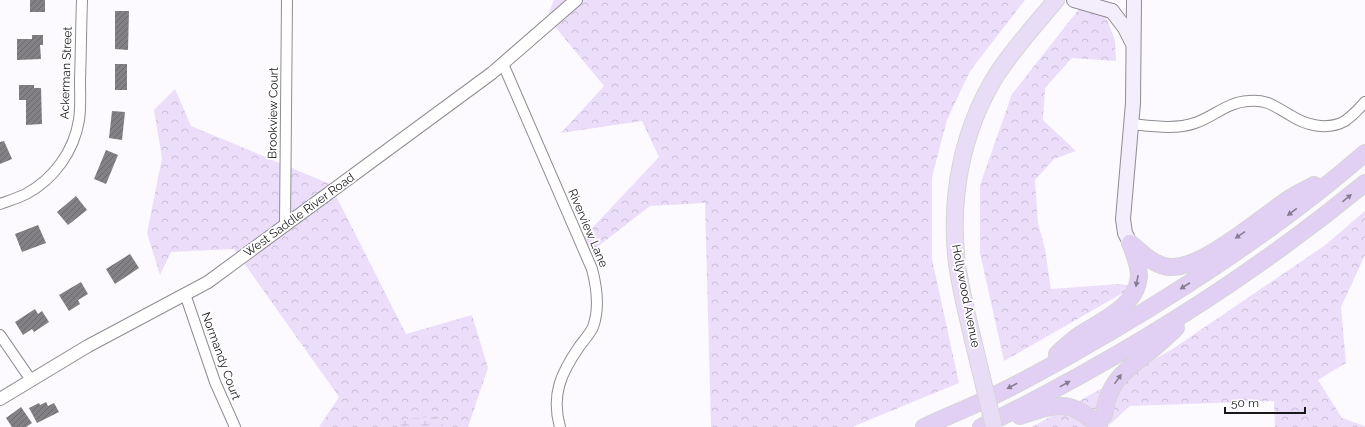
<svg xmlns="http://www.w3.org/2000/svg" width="1365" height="427" viewBox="0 0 1365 427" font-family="Raleway,sans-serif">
  <defs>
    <pattern id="forest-crowns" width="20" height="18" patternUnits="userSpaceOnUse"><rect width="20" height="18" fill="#ecdefb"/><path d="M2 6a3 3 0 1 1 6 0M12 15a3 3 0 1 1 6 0" fill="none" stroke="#cabed7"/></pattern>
    <pattern id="wetland-marsh" width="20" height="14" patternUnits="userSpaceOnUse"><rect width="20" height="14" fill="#ecdefb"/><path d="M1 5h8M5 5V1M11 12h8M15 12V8" fill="none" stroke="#cabed7"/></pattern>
    <pattern id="building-hatch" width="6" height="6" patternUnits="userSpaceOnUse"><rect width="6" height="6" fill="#838186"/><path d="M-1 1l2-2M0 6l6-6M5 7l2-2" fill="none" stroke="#6a696d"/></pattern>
  </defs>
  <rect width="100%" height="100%" fill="#fcfaff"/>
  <!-- forest -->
  <g fill="url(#forest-crowns)">
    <polygon points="554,0 1025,0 970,71 947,120 932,177 932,259 959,383 852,427 711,427 705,203 650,206 596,248 578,243 659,157 642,121 561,133 604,86 547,17"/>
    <polygon points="1086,0 1099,0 1115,40 1116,61 1072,58 1045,88 1043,120 1076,151 1054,159 1035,180 1038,223 1045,249 1051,289 1119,284 1135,286 1004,361 980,253 980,185 1012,94"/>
    <polygon points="175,89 191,126 330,184 406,334 472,315 488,368 468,427 319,427 339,397 234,249 171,252 160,275 147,233 162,158 154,110"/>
    <polygon points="1365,211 1365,255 1341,307 1346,363 1318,380 1342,418 1365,426 1365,427 1275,427 1274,401 1130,406 1107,427 1032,427 1171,350 1324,246"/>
  </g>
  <!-- wetland -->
  <polygon fill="url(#wetland-marsh)" points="440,416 443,427 398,427 406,419"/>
  <!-- building -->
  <g fill="url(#building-hatch)">
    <rect x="30" y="0" width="15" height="12"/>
    <polygon points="115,11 129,11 128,50 115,49"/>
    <polygon points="32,35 43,35 43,45 40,45 41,59 17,60 17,39 32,39"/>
    <rect x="115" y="64" width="12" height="26"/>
    <polygon points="19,85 34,85 34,88 41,88 42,124 26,125 26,100 19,100"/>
    <polygon points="112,111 125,112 122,140 109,138"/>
    <polygon points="4,141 12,159 0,164 0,142"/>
    <polygon points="106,150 118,155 106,184 94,179"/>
    <polygon points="76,196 87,210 68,225 57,212"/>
    <polygon points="38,225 46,243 22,252 15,234"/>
    <polygon points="130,254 139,268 115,284 106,269"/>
    <polygon points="81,282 88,294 78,300 80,304 69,311 59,295"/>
    <polygon points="35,309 38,314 42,311 49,322 34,332 32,329 23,335 15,322"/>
    <polygon points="46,402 48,406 54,403 59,412 37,423 29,408 39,403 40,405"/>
    <polygon points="21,407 32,423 26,427 12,427 6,418"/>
  </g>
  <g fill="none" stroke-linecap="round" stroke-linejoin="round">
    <defs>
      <g id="minor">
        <path d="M503,64L592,269C597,288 600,308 593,327C590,334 583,341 579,347C561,373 551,395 560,427"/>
        <path d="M1131,124C1151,126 1176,130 1195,123C1213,117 1228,102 1248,101C1267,99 1274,106 1290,115C1305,125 1327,131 1345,121C1352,116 1359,109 1365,102"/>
        <path d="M0,204C8,201 18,198 26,194C54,179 74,151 79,120C81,107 80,93 80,80C81,53 81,27 82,0"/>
        <polyline points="285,225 287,0"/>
        <polyline points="185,294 215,382 235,427"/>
        <polyline points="0,335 31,380"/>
      </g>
      <polyline id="tertiary" points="0,399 88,346 208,282 492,73 576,0"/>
      <g id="secondary">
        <polyline points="1074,0 1112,11"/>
        <polyline points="1112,11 1125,28 1132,42"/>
        <polyline points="1130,243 1125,233 1123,219 1133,103 1134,0"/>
      </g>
      <path id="primary" d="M979,365C971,331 962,298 957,264C949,198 962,130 997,74C1014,48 1036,24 1056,0"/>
      <g id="trunk">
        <path d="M1130,243C1142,253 1153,265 1169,267C1203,270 1263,215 1292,197C1299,192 1307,189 1314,185"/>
        <path d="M1057,354C1064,348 1071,341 1078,336C1100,321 1137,307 1139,276C1139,265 1134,253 1130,243"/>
        <path d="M1104,415C1108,378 1130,368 1155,347C1162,341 1169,335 1176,328"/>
        <path d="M1020,416C1055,405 1071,397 1099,427"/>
        <path d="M924,427C947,416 971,407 993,396C1035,376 1076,352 1115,329C1203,277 1288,220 1365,153"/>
        <path d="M981,427C1118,360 1247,280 1365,183"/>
      </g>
    </defs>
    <!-- minor casing -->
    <use href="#minor" stroke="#8f8d92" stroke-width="12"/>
    <!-- tertiary casing -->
    <use href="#tertiary" stroke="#8f8d92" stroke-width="14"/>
    <!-- secondary casing -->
    <use href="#secondary" stroke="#8f8d92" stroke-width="16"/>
    <!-- primary casing -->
    <use href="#primary" stroke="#d5d5d6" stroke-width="18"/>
    <!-- trunk casing -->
    <use href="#trunk" stroke="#d5d5d6" stroke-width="18"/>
    <!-- minor -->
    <use href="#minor" stroke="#fff" stroke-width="10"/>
    <!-- tertiary -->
    <use href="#tertiary" stroke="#fff" stroke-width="12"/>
    <!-- secondary -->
    <use href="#secondary" stroke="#f4edfb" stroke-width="14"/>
    <!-- primary -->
    <use href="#primary" stroke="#e9dcf7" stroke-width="16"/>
    <!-- trunk -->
    <use href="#trunk" stroke="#e2d0f4" stroke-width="16"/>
    <defs>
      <polyline id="primary-bridge" points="979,365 994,427"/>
    </defs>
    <!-- primary-bridge casing -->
    <use href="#primary-bridge" stroke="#d5d5d6" stroke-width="18" stroke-linecap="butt"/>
    <!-- primary-bridge -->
    <use href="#primary-bridge" stroke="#e9dcf7" stroke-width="16"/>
  </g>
  <!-- one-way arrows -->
  <defs><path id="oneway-solid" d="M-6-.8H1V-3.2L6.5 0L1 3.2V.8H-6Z"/></defs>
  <g fill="#877d91">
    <use href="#oneway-solid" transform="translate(1347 198) rotate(-39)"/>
    <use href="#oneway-solid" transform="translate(1292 212) rotate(143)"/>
    <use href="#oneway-solid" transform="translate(1240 235) rotate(146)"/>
    <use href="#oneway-solid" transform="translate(1137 281) rotate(101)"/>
    <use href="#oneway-solid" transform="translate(1185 286) rotate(147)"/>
    <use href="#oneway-solid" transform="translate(1118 379) rotate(-54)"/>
    <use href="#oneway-solid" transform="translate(1065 384) rotate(-29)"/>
    <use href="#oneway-solid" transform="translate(1012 386) rotate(152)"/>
  </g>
  <g text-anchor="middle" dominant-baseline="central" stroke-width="3.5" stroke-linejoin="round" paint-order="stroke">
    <!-- street labels -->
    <g font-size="12" fill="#181719" stroke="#fff">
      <text transform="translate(66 73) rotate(-88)">Ackerman Street</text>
      <text transform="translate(273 113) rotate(-89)">Brookview Court</text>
      <text transform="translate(299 215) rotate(-36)">West Saddle River Road</text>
      <text transform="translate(588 228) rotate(67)">Riverview Lane</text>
      <text transform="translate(966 296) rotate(79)">Hollywood Avenue</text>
      <text transform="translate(221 356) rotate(70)">Normandy Court</text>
    </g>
  </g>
  <!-- scale -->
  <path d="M1225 407v6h80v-6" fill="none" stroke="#181719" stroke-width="2"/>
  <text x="1231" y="407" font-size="12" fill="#181719" stroke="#ffffff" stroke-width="3" paint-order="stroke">50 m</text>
</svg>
